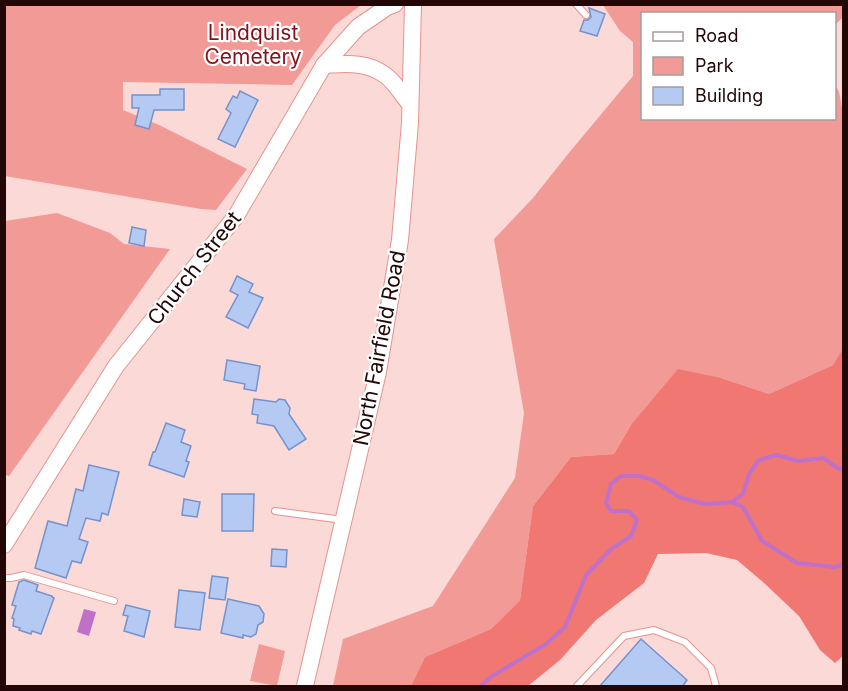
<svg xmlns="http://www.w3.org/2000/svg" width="848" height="691" viewBox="0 0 848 691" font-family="Inter,sans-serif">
  <rect width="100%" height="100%" fill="#fbd9d6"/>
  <!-- green -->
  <g fill="#f29a95">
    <polygon points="4,5 361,5 335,25 292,85 123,82 123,110 159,125 247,169 216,210 201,209 5,176"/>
    <polygon points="603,5 843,5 843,17 835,25 834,14 642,14 642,118 834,118 835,84 839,92 844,118 844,349 833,365 769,394 721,378 631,425 614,454 571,457 533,506 520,600 491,629 425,657 411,686 333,686 343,639 433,606 515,478 524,413 494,239 533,198 568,154 633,76 633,42 620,31"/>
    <polygon points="57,213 110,233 124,244 170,249 9,476 5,475 5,221"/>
    <polygon points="259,644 285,651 277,686 250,681"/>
  </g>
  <!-- forest -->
  <polygon fill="#f17773" points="843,349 843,656 835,663 820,650 799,616 763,582 737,560 706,553 658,554 644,583 596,620 560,660 528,686 411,686 425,657 491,629 520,600 533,506 571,457 614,454 631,425 678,369 721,378 769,394 833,365"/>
  <!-- water -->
  <polygon fill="#bf70c8" points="84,609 96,612 89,636 77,632"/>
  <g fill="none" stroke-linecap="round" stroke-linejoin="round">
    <!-- stream -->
    <g stroke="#bf70c8" stroke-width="4">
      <polyline points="732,502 743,494 749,474 759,460 777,455 798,461 823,458 839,469 844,468"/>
      <polyline points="481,686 492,676 546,644 565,627 586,575 611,549 631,536 637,520 629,511 611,511 606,503 611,484 621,476 639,476 653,480 679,497 705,504 732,502 743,507 762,541 797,563 834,567 844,565"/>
    </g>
  </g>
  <!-- building -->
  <g fill="#b5caf2" stroke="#7392cf" stroke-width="1.5">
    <polygon points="589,8 605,14 597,36 580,31 584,20 588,20 591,17"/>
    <polygon points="160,89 184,89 184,110 154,110 149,129 135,125 139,108 132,108 132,95 160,95"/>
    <polygon points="240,91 258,100 235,147 218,139 231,113 226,109 233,96 237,98"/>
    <polygon points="132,227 146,230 144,246 129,243"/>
    <polygon points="237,276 253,284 249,292 263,298 248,328 226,317 238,295 230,291"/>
    <polygon points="227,360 260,366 256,391 244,389 245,384 224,380"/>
    <polygon points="254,399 276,402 279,399 285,400 290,408 289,414 306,439 289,450 274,426 257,423 258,415 252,414"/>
    <polygon points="166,423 185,430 181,442 191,446 186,461 189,462 184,477 149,465 153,452 155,452"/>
    <polygon points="89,465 119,472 108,515 102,513 100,521 86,518 79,539 88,542 81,563 72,561 66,578 35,568 48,521 67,526 76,489 83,491"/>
    <polygon points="222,494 254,494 253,531 222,531"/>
    <polygon points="184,499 200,502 197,517 182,515"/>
    <polygon points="272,549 287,550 286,567 271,566"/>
    <polygon points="212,576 228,578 225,600 209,598"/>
    <polygon points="24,580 38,585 36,591 52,596 52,597 54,598 41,634 32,631 31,634 19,630 20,628 13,626 14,619 12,618 16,606 12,605 19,582"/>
    <polygon points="179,590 205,593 200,630 175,627"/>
    <polygon points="228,599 259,606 264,614 263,622 258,625 256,634 251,637 243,635 243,638 221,633"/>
    <polygon points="126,605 150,611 144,637 124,631 128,616 123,615"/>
    <polygon points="641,639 687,680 682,687 599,687"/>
  </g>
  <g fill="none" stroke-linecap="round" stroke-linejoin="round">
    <defs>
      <g id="lane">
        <polyline points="576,4 586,15"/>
        <polyline points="275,511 343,520"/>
        <polyline points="4,578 11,578 24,575 114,601"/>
        <polyline points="577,686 624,636 654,630 685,642 711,668 716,686"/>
      </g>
      <g id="secondary">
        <path d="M324,65C345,64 366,61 385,75C395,82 402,95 410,104"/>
        <polyline points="4,545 116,366 236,216 324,65 358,27 387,7 395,4"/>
        <polyline points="305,686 378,372 400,240 410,123 413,4"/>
      </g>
    </defs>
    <!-- lane casing -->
    <use href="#lane" stroke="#e4948f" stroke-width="8"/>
    <!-- secondary casing -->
    <use href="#secondary" stroke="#e4948f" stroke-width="18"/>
    <!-- lane -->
    <use href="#lane" stroke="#fff" stroke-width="6"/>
    <!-- secondary -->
    <use href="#secondary" stroke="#fff" stroke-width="16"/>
  </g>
  <g text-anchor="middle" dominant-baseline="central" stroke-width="4.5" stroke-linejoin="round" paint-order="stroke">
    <!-- park labels -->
    <g font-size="21" fill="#83121c" stroke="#fff">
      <text x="253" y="32">Lindquist<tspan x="253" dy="24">Cemetery</tspan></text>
    </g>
    <!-- street labels -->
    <g font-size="21" fill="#230707" stroke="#fff">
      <text transform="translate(194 268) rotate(-52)">Church Street</text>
      <text transform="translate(379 348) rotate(-79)">North Fairfield Road</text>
    </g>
  </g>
  <!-- border -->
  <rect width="848" height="691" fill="none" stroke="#230707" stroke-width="12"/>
  <!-- legend -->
  <rect x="641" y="12" width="195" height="108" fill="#ffffff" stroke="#a79c9c" stroke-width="1.5"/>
  <rect x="653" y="32" width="30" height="9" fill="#ffffff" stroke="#a79c9c" stroke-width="1.5"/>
  <text x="695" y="42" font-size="18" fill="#230707">Road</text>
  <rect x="653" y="57" width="30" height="18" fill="#f29a95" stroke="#a79c9c" stroke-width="1.5"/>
  <text x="695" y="72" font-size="18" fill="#230707">Park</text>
  <rect x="653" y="87" width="30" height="18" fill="#b5caf2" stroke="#a79c9c" stroke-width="1.5"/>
  <text x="695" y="102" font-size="18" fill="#230707">Building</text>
</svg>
